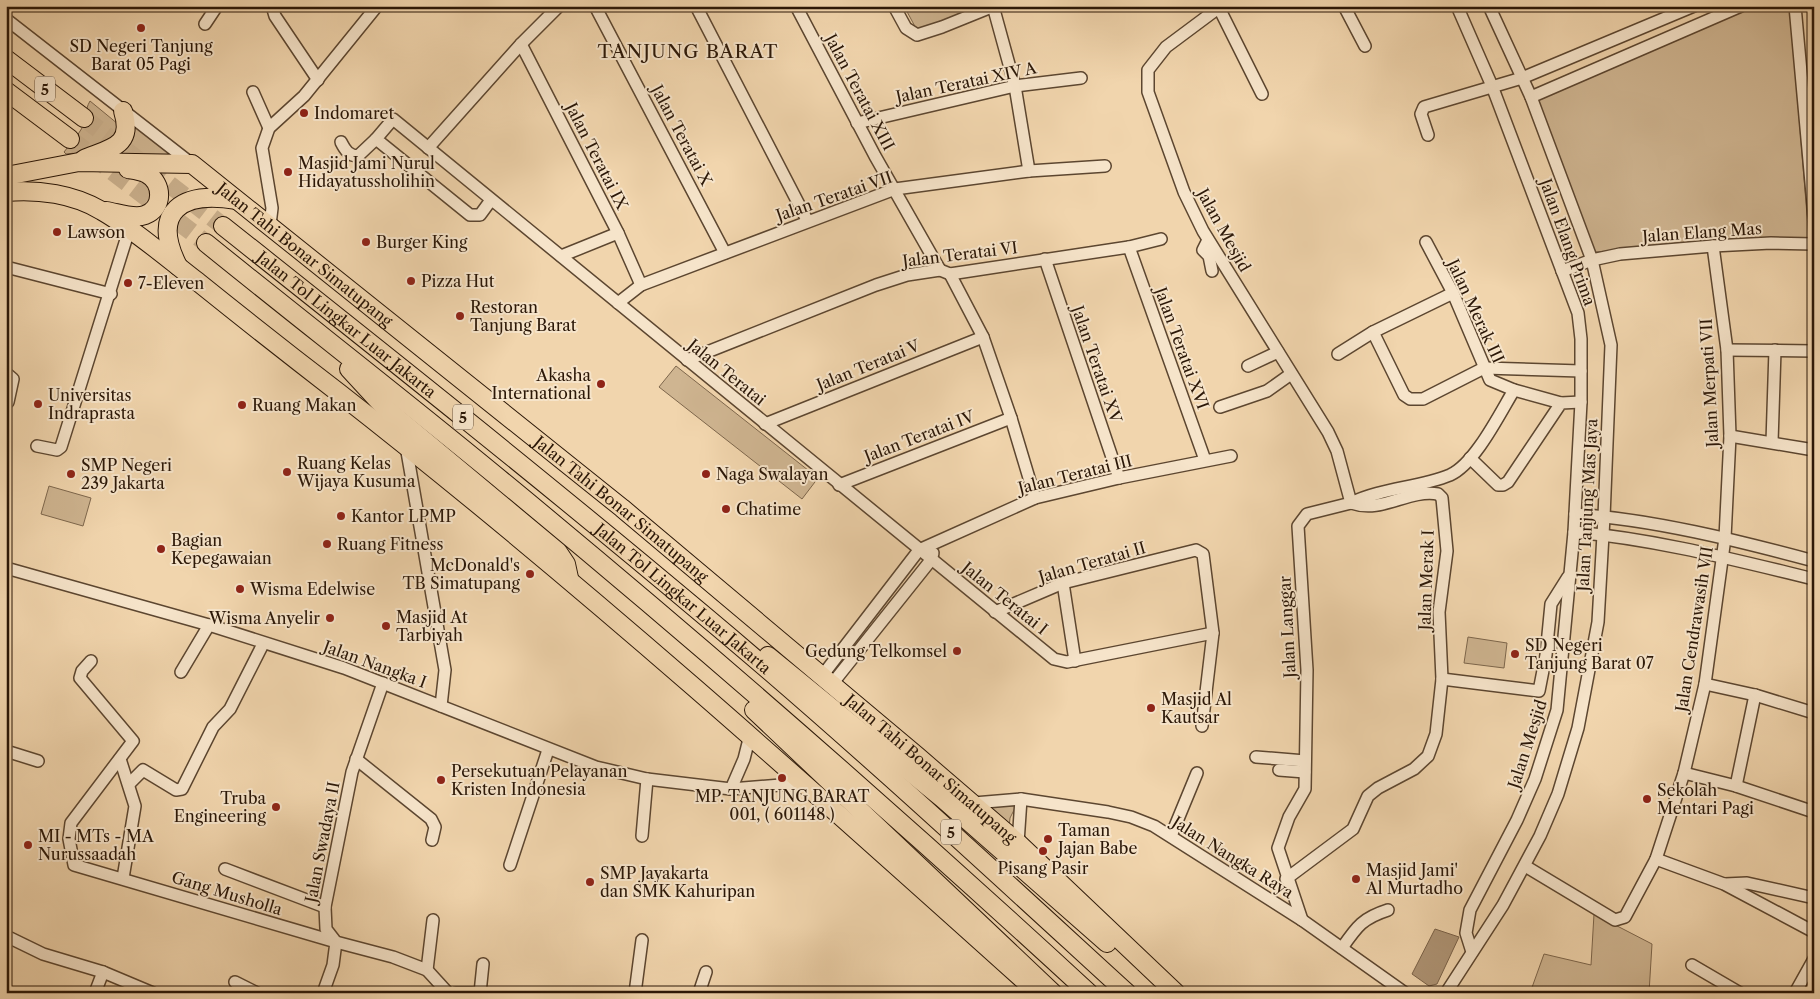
<svg xmlns="http://www.w3.org/2000/svg" width="1820" height="999" viewBox="0 0 1820 999" font-family="'Libre Caslon Text',serif">
  <rect width="100%" height="100%" fill="#f1d5ad"/>
  <filter id="stains"><feTurbulence type="fractalNoise" baseFrequency=".004" numOctaves="4"/><feColorMatrix values="0 0 0 0 .2 0 0 0 0 .09 0 0 0 0 .02 0 0 0 .5 -.17"/></filter>
  <radialGradient id="worn" r=".72"><stop offset=".6" stop-color="#630" stop-opacity="0"/><stop offset="1" stop-color="#630" stop-opacity=".3"/></radialGradient>
  <!-- green -->
  <g fill="#cfb591" stroke="#7d664c">
    <polygon points="904,6 985,6 919,34"/>
    <polygon points="1753,6 1790,6 1809,240 1712,244 1594,252 1537,99"/>
    <path d="M90,101L118,124L116,138L84,152L66,154L64,152C70,144 77,137 82,128C87,120 84,111 90,101Z"/>
    <polygon points="137,124 177,161 126,157 118,154"/>
    <polygon points="676,366 818,478 802,499 659,387"/>
    <polygon points="49,486 91,498 83,526 41,514"/>
    <polygon points="1468,637 1507,643 1504,668 1464,663"/>
    <polygon points="979,805 1016,806 1010,818 1009,829"/>
    <polygon points="1594,914 1652,944 1649,993 1530,993 1544,954 1591,965"/>
  </g>
  <!-- water -->
  <polygon fill="#ae9475" stroke="#7a6249" points="1435,929 1459,937 1437,984 1429,986 1412,974"/>
  <g fill="none" stroke-linecap="round" stroke-linejoin="round">
    <!-- highway-tunnel -->
    <g stroke="#c9af8c" stroke-width="18" stroke-dasharray="18 9" stroke-linecap="butt">
      <polyline points="84,118 223,226"/>
      <polyline points="70,139 206,243"/>
    </g>
    <defs>
      <g id="minor">
        <polyline points="272,6 275,16 318,80"/>
        <polyline points="595,6 725,253"/>
        <polyline points="696,6 807,220"/>
        <polyline points="796,6 875,156 940,270"/>
        <polyline points="894,6 906,28 917,35 942,27 994,6"/>
        <polyline points="993,6 1015,86 1029,171"/>
        <polyline points="1221,6 1166,47 1148,70 1148,92 1184,192 1203,231 1328,432 1337,451 1351,503 1307,514 1298,526 1307,670 1305,789 1289,817 1278,848 1302,920"/>
        <polyline points="1344,6 1365,46"/>
        <polyline points="1457,6 1492,86 1578,313 1581,339 1581,402 1574,532 1557,710 1535,779 1517,820 1470,910 1466,933 1472,952"/>
        <polyline points="1795,6 1814,216"/>
        <polyline points="1219,8 1262,94"/>
        <polyline points="6,19 192,164"/>
        <polyline points="205,24 217,6"/>
        <polyline points="521,44 618,233 641,285"/>
        <polyline points="253,92 269,128"/>
        <polyline points="1531,97 1741,6"/>
        <polyline points="857,123 1015,86 1081,78"/>
        <polyline points="1428,135 1421,114 1424,107 1522,78 1694,6"/>
        <path d="M341,142C345,150 349,156 358,156L376,139"/>
        <polyline points="428,148 521,44 559,6"/>
        <polyline points="491,200 480,215 470,215 376,139 393,119 1054,659 1067,662 1213,633"/>
        <polyline points="270,225 272,208 262,148 269,128 304,96 377,6"/>
        <polyline points="1208,240 1203,250 1209,256 1212,271"/>
        <polyline points="1426,242 1453,293 1490,380 1514,390 1561,403"/>
        <polyline points="1129,247 1205,460"/>
        <polyline points="561,256 618,233"/>
        <polyline points="1045,259 1119,478"/>
        <polyline points="6,267 111,294"/>
        <polyline points="1562,271 1592,260 1620,254 1713,246 1771,243 1814,244"/>
        <polyline points="950,274 983,337 1011,418 1035,498"/>
        <polyline points="1453,293 1373,332 1404,395 1410,399 1423,399 1484,368 1581,371"/>
        <polyline points="618,303 641,285 895,189 1029,171 1105,166"/>
        <polyline points="1727,350 1814,351"/>
        <polyline points="1338,354 1373,332"/>
        <polyline points="687,360 876,285 907,275 940,270 950,274 1129,247 1161,239"/>
        <polyline points="1248,366 1278,352"/>
        <polyline points="6,373 13,379 8,402"/>
        <polyline points="1220,407 1267,391 1291,374"/>
        <polyline points="765,424 983,337"/>
        <polyline points="1730,436 1814,450"/>
        <polyline points="1772,442 1775,350"/>
        <polyline points="37,446 57,450 61,447 129,230"/>
        <polyline points="406,446 445,670 441,706"/>
        <polyline points="1470,458 1498,485 1503,485 1508,482 1561,403 1581,402"/>
        <polyline points="839,485 1011,418"/>
        <path d="M1351,503C1382,488 1418,488 1450,475C1475,464 1500,413 1514,390"/>
        <path d="M1575,514C1655,520 1736,540 1814,561"/>
        <path d="M1574,532C1655,539 1735,560 1814,579"/>
        <polyline points="919,550 1035,498 1119,478 1231,456"/>
        <polyline points="6,568 209,625 344,668 596,767 647,779 731,789 805,783"/>
        <polyline points="1063,583 1075,661"/>
        <polyline points="995,612 1063,583 1196,550 1203,554 1213,633 1202,726"/>
        <polyline points="91,661 82,671 80,678 133,741 71,823 69,839 74,865 336,942 333,965 323,993"/>
        <polyline points="181,672 209,625"/>
        <polyline points="822,676 919,550"/>
        <polyline points="1442,679 1539,691 1546,655 1551,604 1568,577"/>
        <polyline points="383,683 352,772 325,907 326,929 336,942 393,957 427,970 448,993"/>
        <polyline points="832,684 931,560 933,553"/>
        <polyline points="1705,684 1755,695 1814,713"/>
        <polyline points="6,751 38,761"/>
        <polyline points="1256,757 1305,761"/>
        <polyline points="120,759 135,806 123,878"/>
        <polyline points="356,759 431,819 435,827 432,840"/>
        <polyline points="1279,770 1305,772"/>
        <polyline points="1684,773 1736,786 1814,812"/>
        <polyline points="129,784 143,770 176,790 182,789 213,727 230,709 263,644"/>
        <polyline points="1736,786 1755,695"/>
        <polyline points="731,789 744,759 750,735"/>
        <polyline points="974,803 1021,799 1108,812 1131,817 1154,826 1302,920 1405,993"/>
        <polyline points="642,836 647,779"/>
        <polyline points="1171,836 1197,773"/>
        <polyline points="1018,843 1021,799"/>
        <polyline points="1656,859 1724,884 1814,932"/>
        <polyline points="510,865 548,750"/>
        <polyline points="1525,866 1615,920 1625,917 1656,859 1684,773 1705,684 1725,538 1730,436 1727,350 1713,246"/>
        <polyline points="225,869 325,907"/>
        <path d="M1286,879L1353,829L1368,796L1378,788L1414,769L1428,756L1436,734L1442,679L1439,612L1447,551L1442,498L1438,494C1407,489 1383,514 1351,503"/>
        <polyline points="1725,884 1747,883 1814,898"/>
        <polyline points="6,936 43,954 103,972 153,993"/>
        <path d="M1342,948C1357,926 1363,918 1388,910"/>
        <polyline points="1692,965 1740,993"/>
        <polyline points="427,970 433,920"/>
        <polyline points="235,982 257,993"/>
        <polyline points="95,993 103,972"/>
        <polyline points="456,993 472,993"/>
        <polyline points="480,993 483,964"/>
        <polyline points="635,993 642,940"/>
        <polyline points="699,993 706,972"/>
        <polyline points="1446,993 1503,905 1540,836 1558,794 1578,728 1598,622 1604,517 1611,345 1592,260 1531,97 1489,6"/>
        <polyline points="1795,993 1814,959"/>
      </g>
      <g id="highway">
        <polyline points="6,59 84,118"/>
        <polyline points="6,91 70,139"/>
        <path d="M84,159C111,148 134,146 123,111"/>
        <path id="s1" d="M6,176L79,162L192,164L622,508L917,756L1018,843L1176,993"/>
        <path d="M6,192C38,189 74,194 102,211C135,230 168,259 198,282C244,319 291,356 339,393C581,582 809,787 1038,993"/>
        <path d="M106,211C118,213 134,219 145,215C164,208 163,183 147,174C142,171 134,170 128,169"/>
        <path id="s2" d="M223,226C383,353 543,480 700,612C846,734 986,864 1127,993"/>
        <path d="M206,243C306,324 407,402 506,484C705,648 899,818 1089,993"/>
        <path d="M178,266C150,210 183,191 236,200"/>
        <polyline points="349,369 384,407 558,552 566,564 569,578"/>
        <polyline points="768,656 942,798 1107,943"/>
        <polyline points="754,710 1053,993"/>
      </g>
    </defs>
    <!-- minor casing -->
    <use href="#minor" stroke="#5c4630" stroke-width="14"/>
    <!-- highway casing -->
    <use href="#highway" stroke="#2b1707" stroke-width="20"/>
    <!-- minor -->
    <use href="#minor" stroke="#f6e4ca" stroke-width="11"/>
    <!-- highway -->
    <use href="#highway" stroke="#f1d5ad" stroke-width="18"/>
  </g>
  <!-- markers -->
  <g fill="#8f2418" stroke="#f6e4ca" stroke-width="2">
    <circle cx="141" cy="28" r="5"/>
    <circle cx="304" cy="113" r="5"/>
    <circle cx="288" cy="172" r="5"/>
    <circle cx="57" cy="232" r="5"/>
    <circle cx="366" cy="242" r="5"/>
    <circle cx="411" cy="281" r="5"/>
    <circle cx="128" cy="283" r="5"/>
    <circle cx="460" cy="316" r="5"/>
    <circle cx="601" cy="384" r="5"/>
    <circle cx="38" cy="404" r="5"/>
    <circle cx="242" cy="405" r="5"/>
    <circle cx="287" cy="472" r="5"/>
    <circle cx="71" cy="474" r="5"/>
    <circle cx="706" cy="474" r="5"/>
    <circle cx="726" cy="509" r="5"/>
    <circle cx="341" cy="516" r="5"/>
    <circle cx="327" cy="544" r="5"/>
    <circle cx="161" cy="549" r="5"/>
    <circle cx="530" cy="574" r="5"/>
    <circle cx="240" cy="589" r="5"/>
    <circle cx="330" cy="618" r="5"/>
    <circle cx="386" cy="626" r="5"/>
    <circle cx="957" cy="651" r="5"/>
    <circle cx="1515" cy="654" r="5"/>
    <circle cx="1151" cy="708" r="5"/>
    <circle cx="782" cy="778" r="5"/>
    <circle cx="441" cy="780" r="5"/>
    <circle cx="1647" cy="799" r="5"/>
    <circle cx="276" cy="807" r="5"/>
    <circle cx="1048" cy="839" r="5"/>
    <circle cx="28" cy="845" r="5"/>
    <circle cx="1043" cy="851" r="5"/>
    <circle cx="1356" cy="879" r="5"/>
    <circle cx="590" cy="882" r="5"/>
  </g>
  <g text-anchor="middle" dominant-baseline="central" stroke-width="4" stroke-linejoin="round" paint-order="stroke">
    <!-- shield labels -->
    <g fill="#f6e4ca" stroke="#685442" stroke-width="1">
      <rect x="35" y="76.5" width="20" height="25" rx="4"/>
      <rect x="453" y="404.5" width="20" height="25" rx="4"/>
      <rect x="941" y="819.5" width="20" height="25" rx="4"/>
    </g>
    <g font-size="15" font-weight="bold" fill="#2b1707">
      <text x="45" y="89">5</text>
      <text x="463" y="417">5</text>
      <text x="951" y="832">5</text>
    </g>
    <!-- poi labels -->
    <g font-size="16" fill="#2b1707" stroke="#f6e4ca" text-anchor="start">
      <text x="141" y="46" text-anchor="middle">SD Negeri Tanjung<tspan x="141" dy="18">Barat 05 Pagi</tspan></text>
      <text x="314" y="113">Indomaret</text>
      <text x="298" y="163">Masjid Jami Nurul<tspan x="298" dy="18">Hidayatussholihin</tspan></text>
      <text x="67" y="232">Lawson</text>
      <text x="376" y="242">Burger King</text>
      <text x="421" y="281">Pizza Hut</text>
      <text x="138" y="283">7-Eleven</text>
      <text x="470" y="307">Restoran<tspan x="470" dy="18">Tanjung Barat</tspan></text>
      <text x="591" y="375" text-anchor="end">Akasha<tspan x="591" dy="18">International</tspan></text>
      <text x="48" y="395">Universitas<tspan x="48" dy="18">Indraprasta</tspan></text>
      <text x="252" y="405">Ruang Makan</text>
      <text x="297" y="463">Ruang Kelas<tspan x="297" dy="18">Wijaya Kusuma</tspan></text>
      <text x="81" y="465">SMP Negeri<tspan x="81" dy="18">239 Jakarta</tspan></text>
      <text x="716" y="474">Naga Swalayan</text>
      <text x="736" y="509">Chatime</text>
      <text x="351" y="516">Kantor LPMP</text>
      <text x="171" y="540">Bagian<tspan x="171" dy="18">Kepegawaian</tspan></text>
      <text x="337" y="544">Ruang Fitness</text>
      <text x="520" y="565" text-anchor="end">McDonald's<tspan x="520" dy="18">TB Simatupang</tspan></text>
      <text x="250" y="589">Wisma Edelwise</text>
      <text x="396" y="617">Masjid At<tspan x="396" dy="18">Tarbiyah</tspan></text>
      <text x="320" y="618" text-anchor="end">Wisma Anyelir</text>
      <text x="1525" y="645">SD Negeri<tspan x="1525" dy="18">Tanjung Barat 07</tspan></text>
      <text x="947" y="651" text-anchor="end">Gedung Telkomsel</text>
      <text x="1161" y="699">Masjid Al<tspan x="1161" dy="18">Kautsar</tspan></text>
      <text x="451" y="771">Persekutuan Pelayanan<tspan x="451" dy="18">Kristen Indonesia</tspan></text>
      <text x="1657" y="790">Sekolah<tspan x="1657" dy="18">Mentari Pagi</tspan></text>
      <text x="782" y="796" text-anchor="middle">MP. TANJUNG BARAT<tspan x="782" dy="18">001, ( 601148 )</tspan></text>
      <text x="266" y="798" text-anchor="end">Truba<tspan x="266" dy="18">Engineering</tspan></text>
      <text x="1058" y="830">Taman<tspan x="1058" dy="18">Jajan Babe</tspan></text>
      <text x="38" y="836">MI - MTs - MA<tspan x="38" dy="18">Nurussaadah</tspan></text>
      <text x="1043" y="868" text-anchor="middle">Pisang Pasir</text>
      <text x="1366" y="870">Masjid Jami'<tspan x="1366" dy="18">Al Murtadho</tspan></text>
      <text x="600" y="873">SMP Jayakarta<tspan x="600" dy="18">dan SMK Kahuripan</tspan></text>
    </g>
    <!-- street labels -->
    <g font-size="16" fill="#2b1707" stroke="#f6e4ca">
      <text transform="translate(966 82) rotate(-12)">Jalan Teratai XIV A</text>
      <text transform="translate(860 92) rotate(62)">Jalan Teratai XIII</text>
      <text transform="translate(682 135) rotate(62)">Jalan Teratai X</text>
      <text transform="translate(597 156) rotate(63)">Jalan Teratai IX</text>
      <text transform="translate(834 196) rotate(-19)">Jalan Teratai VII</text>
      <text transform="translate(1224 230) rotate(61)">Jalan Mesjid</text>
      <text transform="translate(1702 232) rotate(-4)">Jalan Elang Mas</text>
      <text transform="translate(1568 242) rotate(70)">Jalan Elang Prima</text>
      <text stroke="none"><textPath href="#s1" startOffset="332">Jalan Tahi Bonar Simatupang</textPath></text>
      <text transform="translate(960 254) rotate(-7)">Jalan Teratai VI</text>
      <text transform="translate(1476 311) rotate(65)">Jalan Merak III</text>
      <text stroke="none"><textPath href="#s2" startOffset="158">Jalan Tol Lingkar Luar Jakarta</textPath></text>
      <text transform="translate(1182 348) rotate(70)">Jalan Teratai XVI</text>
      <text transform="translate(1097 364) rotate(71)">Jalan Teratai XV</text>
      <text transform="translate(868 365) rotate(-22)">Jalan Teratai V</text>
      <text transform="translate(727 372) rotate(39)">Jalan Teratai</text>
      <text transform="translate(1709 383) rotate(-93)">Jalan Merpati VII</text>
      <text transform="translate(919 436) rotate(-21)">Jalan Teratai IV</text>
      <text transform="translate(1075 474) rotate(-14)">Jalan Teratai III</text>
      <text transform="translate(1587 505) rotate(-87)">Jalan Tanjung Mas Jaya</text>
      <text stroke="none"><textPath href="#s1" startOffset="738">Jalan Tahi Bonar Simatupang</textPath></text>
      <text transform="translate(1092 562) rotate(-16)">Jalan Teratai II</text>
      <text transform="translate(1426 580) rotate(-88)">Jalan Merak I</text>
      <text transform="translate(1005 598) rotate(39)">Jalan Teratai I</text>
      <text stroke="none"><textPath href="#s2" startOffset="592">Jalan Tol Lingkar Luar Jakarta</textPath></text>
      <text transform="translate(1287 627) rotate(-93)">Jalan Langgar</text>
      <text transform="translate(1694 629) rotate(-81)">Jalan Cendrawasih VII</text>
      <text transform="translate(375 664) rotate(20)">Jalan Nangka I</text>
      <text transform="translate(1527 744) rotate(-72)">Jalan Mesjid</text>
      <text stroke="none"><textPath href="#s1" startOffset="1142">Jalan Tahi Bonar Simatupang</textPath></text>
      <text transform="translate(322 842) rotate(-79)">Jalan Swadaya II</text>
      <text transform="translate(1233 857) rotate(32)">Jalan Nangka Raya</text>
      <text transform="translate(227 893) rotate(17)">Gang Musholla</text>
    </g>
    <!-- quarter labels -->
    <g font-size="19" letter-spacing="1" fill="#2b1707" stroke="#f6e4ca">
      <text x="688" y="51">TANJUNG BARAT</text>
    </g>
  </g>
  <!-- margin -->
  <rect width="1820" height="999" fill="none" stroke="#f1d5ad" stroke-width="25"/>
  <rect x="8" y="8" width="1805" height="984" fill="none" stroke="#2b1707" stroke-width="2.5"/>
  <rect x="12" y="12" width="1795" height="974" fill="none" stroke="#2b1707"/>
  <rect width="100%" height="100%" filter="url(#stains)"/>
  <rect width="100%" height="100%" fill="url(#worn)"/>
</svg>
